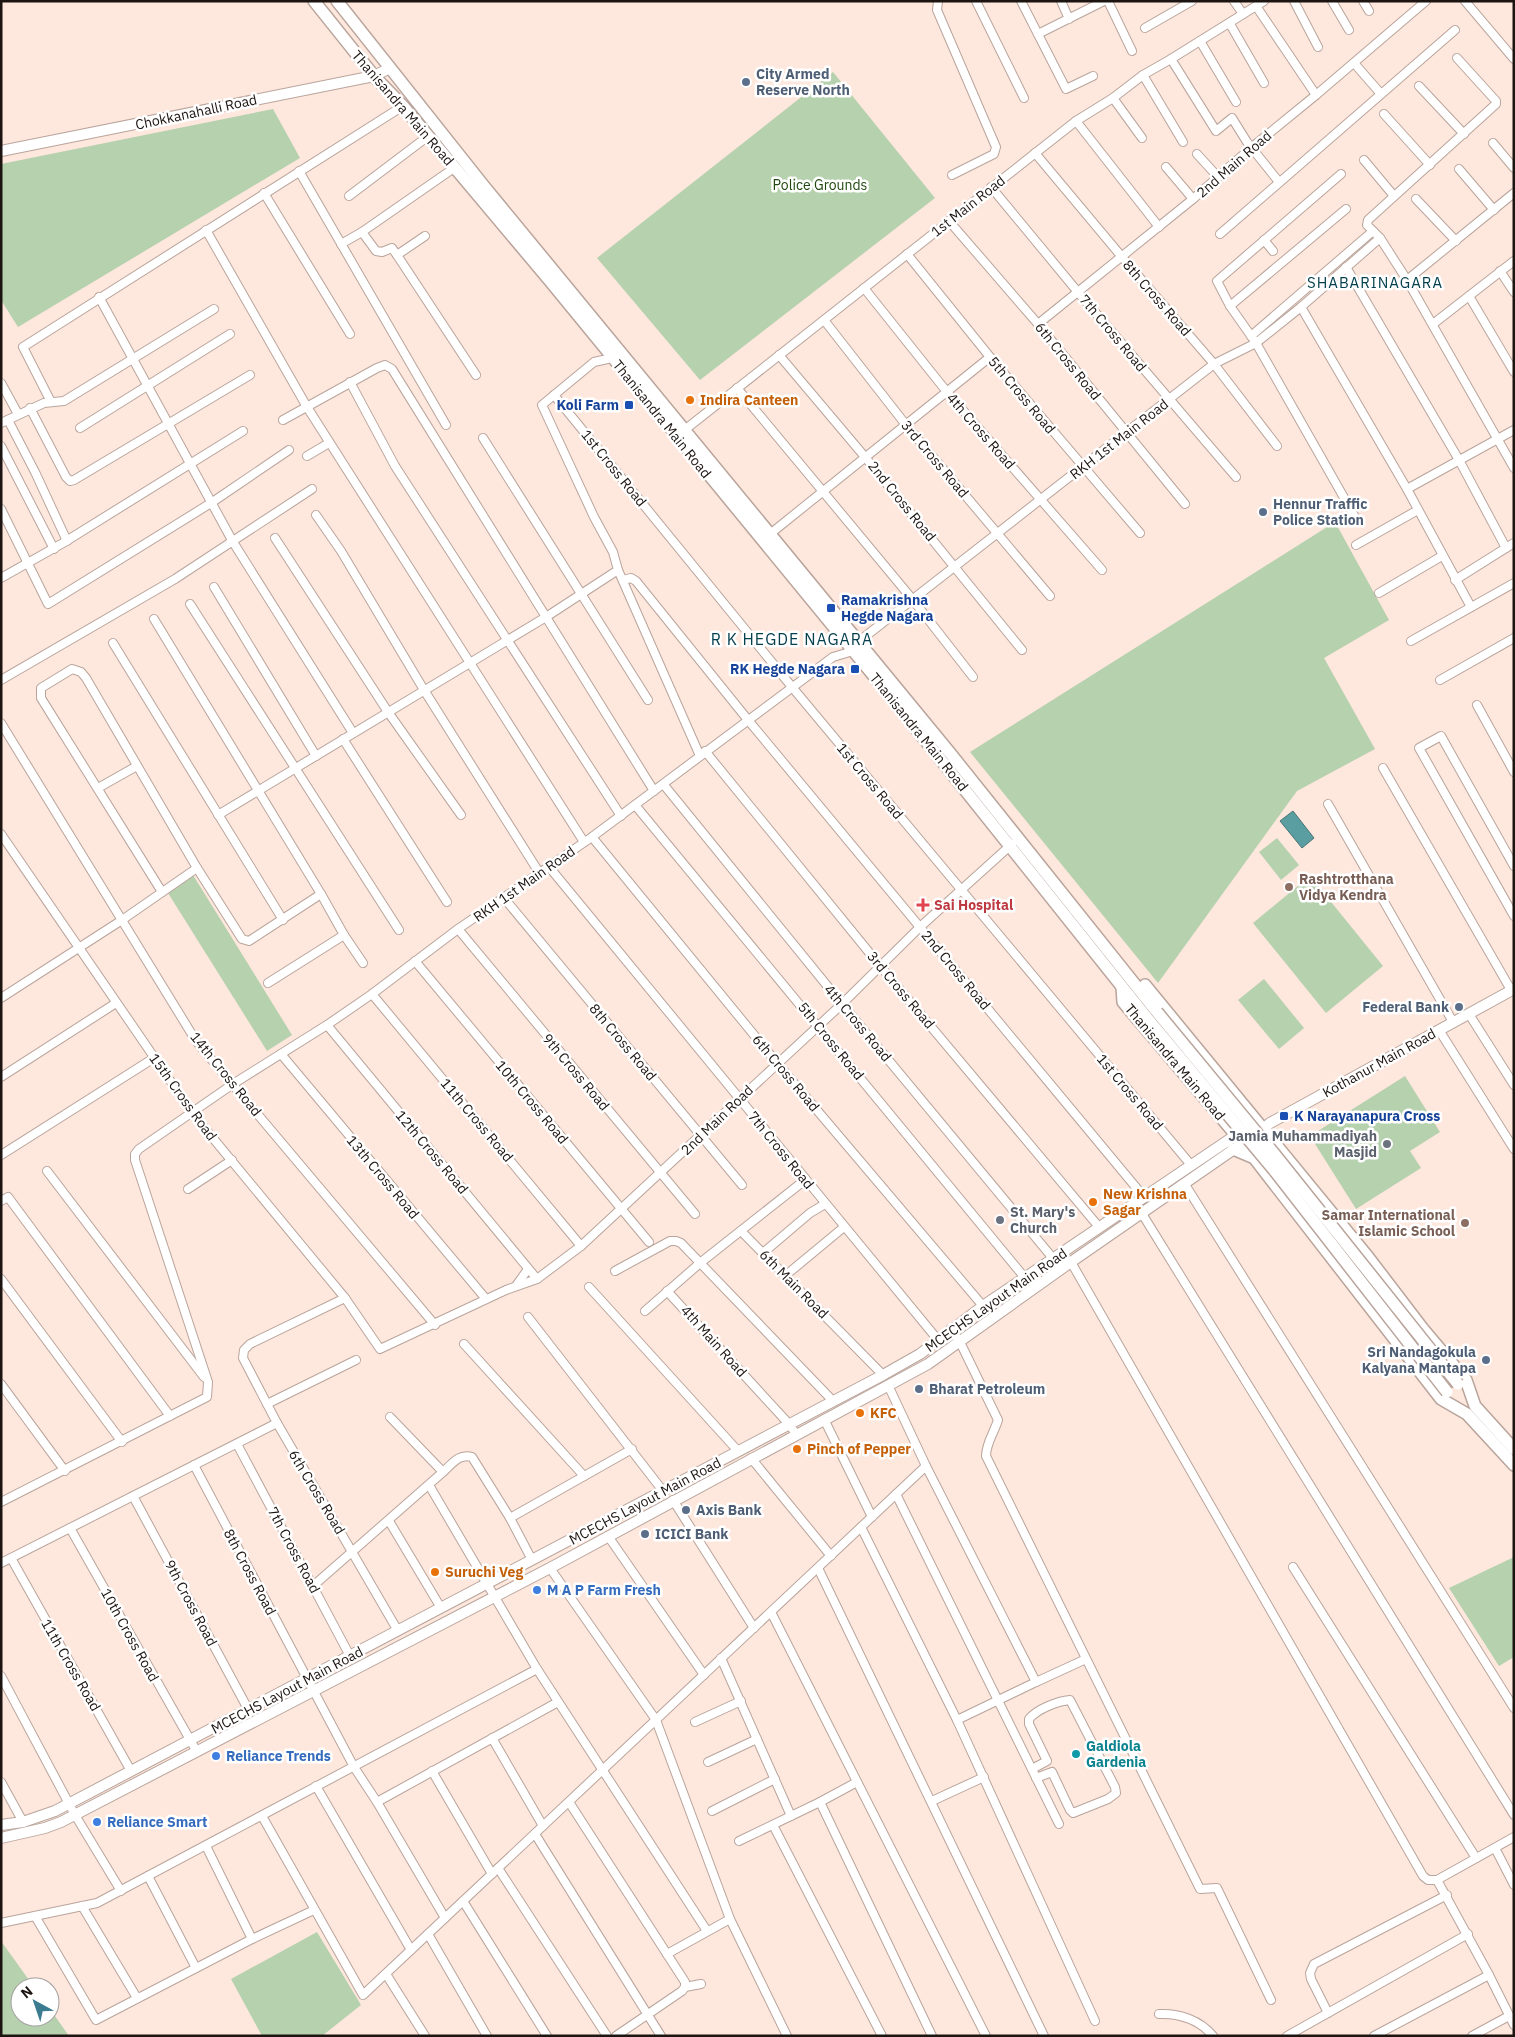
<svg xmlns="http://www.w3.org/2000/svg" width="1515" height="2037" viewBox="0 0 1515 2037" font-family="'IBM Plex Sans',sans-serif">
  <rect width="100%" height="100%" fill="#fee7dd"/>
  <!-- green -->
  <g fill="#b6d1ae">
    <polygon points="833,72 935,198 700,380 597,258"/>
    <polygon points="273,109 300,158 18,327 1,300 1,164"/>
    <polygon points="1335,522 1389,620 1324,658 1375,749 1297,791 1158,983 970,752"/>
    <polygon points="1277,838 1299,865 1281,880 1259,852"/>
    <polygon points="193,875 292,1035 267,1051 168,893"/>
    <polygon points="1310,876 1383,966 1326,1013 1253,923"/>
    <polygon points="1264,979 1304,1028 1279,1049 1238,1000"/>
    <polygon points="1405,1076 1440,1132 1410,1151 1421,1168 1356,1209 1310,1136"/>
    <polygon points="1514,1557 1514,1657 1499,1666 1449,1588"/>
    <polygon points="317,1932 361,2005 322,2036 262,2036 231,1979"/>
    <polygon points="1,1941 34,1987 20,1987 20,2017 50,2017 50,2009 69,2036 1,2036"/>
  </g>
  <!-- water -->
  <polygon fill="#5b9ea2" stroke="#487576" points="1293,811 1314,838 1302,848 1280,821"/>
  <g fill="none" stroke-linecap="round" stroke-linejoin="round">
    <defs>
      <g id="street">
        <polyline points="938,1 937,10 996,147 994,154 952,175"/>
        <polyline points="976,1 1024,98"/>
        <polyline points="1021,1 1066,89 1093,76"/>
        <polyline points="1061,1 1069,19"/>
        <polyline points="1108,1 1132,51"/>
        <polyline points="1234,1 1243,14"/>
        <polyline points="1294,1 1318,47"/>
        <polyline points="1332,1 1349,30"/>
        <polyline points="1363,1 1369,11"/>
        <polyline points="1465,1 1514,59"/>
        <polyline points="1256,6 1316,95"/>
        <polyline points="1230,24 1264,83"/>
        <polyline points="1145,28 1192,1"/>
        <polyline points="1038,34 1104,1"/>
        <polyline points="1200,41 1236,102"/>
        <polyline points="1457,58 1496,101 1496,104 1368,220 1367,225 1380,238 1407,280 1514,468"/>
        <polyline points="1171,59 1216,131 1232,118 1247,142 1279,182"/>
        <polyline points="1354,63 1381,94"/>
        <polyline points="1143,75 1183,142"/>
        <polyline points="1419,86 1464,134"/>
        <polyline points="1113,98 1142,138"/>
        <polyline points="1384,114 1430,165"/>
        <polyline points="1076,121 1159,227"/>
        <polyline points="1493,143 1514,168"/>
        <polyline points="1035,153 1122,257 1214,364 1277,446"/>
        <polyline points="1197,154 1218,177"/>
        <polyline points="1364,160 1394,196"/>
        <polyline points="1166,167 1193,199"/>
        <polyline points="1459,169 1494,210"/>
        <polyline points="299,171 446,425"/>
        <polyline points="1341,174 1217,281 1230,306 1256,343 1355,517"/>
        <polyline points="991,187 1077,291 1236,477"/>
        <polyline points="264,193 350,334"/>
        <polyline points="349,196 427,137"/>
        <polyline points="1416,199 1456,241"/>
        <polyline points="949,221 1038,324 1185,504"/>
        <polyline points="206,230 307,407 584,842"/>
        <polyline points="362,232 376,251 382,252 392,248 397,255"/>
        <polyline points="1220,234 1455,30"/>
        <polyline points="425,236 397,255 476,375"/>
        <polyline points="1264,240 1273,251"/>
        <polyline points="341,244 362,232 454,168"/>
        <polyline points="907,254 990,357 1140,533"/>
        <polyline points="1346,267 1459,460 1506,548"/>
        <polyline points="1500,271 1514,292"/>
        <polyline points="1407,280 1514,193"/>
        <polyline points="864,288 947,392 1102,570"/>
        <polyline points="1469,296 1514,372"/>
        <polyline points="99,297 233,542 353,733"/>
        <polyline points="1230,306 1346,209"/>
        <polyline points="1301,307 1407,489 1471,607"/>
        <polyline points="824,320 906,425 1050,596"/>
        <polyline points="1038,324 1193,199 1251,148 1316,95 1426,1"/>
        <polyline points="1433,324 1514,261"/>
        <polyline points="1251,336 1373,231"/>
        <polyline points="779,355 865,457 1022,650"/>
        <polyline points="350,382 395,466 621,816"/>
        <polyline points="1,383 18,414"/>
        <polyline points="737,388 913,600 973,677"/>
        <polyline points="554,395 792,687 1191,1165"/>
        <polyline points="51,402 23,347 403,106"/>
        <polyline points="30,408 66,477 70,481 74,480 250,375"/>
        <polyline points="8,420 35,472 67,541"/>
        <polyline points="283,420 377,368 385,365 392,369 654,791"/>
        <polyline points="1,423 44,403 64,401 214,309"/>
        <polyline points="80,428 230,334"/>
        <polyline points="682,432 1076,121 1113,98 1143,75 1171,59 1264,1"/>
        <polyline points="483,438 648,700"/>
        <polyline points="1,446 54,549"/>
        <polyline points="307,456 329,443"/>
        <polyline points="1407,489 1514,430"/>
        <polyline points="1,509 48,604 211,503 289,450"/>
        <polyline points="316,515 341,551 424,690 540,874"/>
        <polyline points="770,534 990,357"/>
        <polyline points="275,538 388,712 461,815"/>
        <polyline points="1356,545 1418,510"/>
        <polyline points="618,570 700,756"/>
        <polyline points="1,578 63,543 243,431"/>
        <polyline points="623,580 631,578 636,581 748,720 1144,1197"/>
        <polyline points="1455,580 1514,543"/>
        <polyline points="214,587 316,756"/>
        <polyline points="1379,593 1442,556"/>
        <polyline points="190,604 399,930"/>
        <polyline points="154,619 321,894 344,935 268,983"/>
        <polyline points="1411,641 1514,583"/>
        <polyline points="858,642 1214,364 1256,343 1301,307 1380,238"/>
        <polyline points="113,643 283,920"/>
        <polyline points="1,680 175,579 312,489"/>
        <polyline points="1440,680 1514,638"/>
        <polyline points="1477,705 1514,772"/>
        <polyline points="1,723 196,1041 435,1325"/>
        <polyline points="343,739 447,902"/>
        <polyline points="705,751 881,967 1099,1227"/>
        <polyline points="1383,768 1511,990"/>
        <polyline points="664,785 842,1004 1061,1268"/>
        <polyline points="98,788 137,766"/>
        <polyline points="1328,804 1453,1022"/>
        <polyline points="635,805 1025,1278"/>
        <polyline points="218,815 546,617 618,570 613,552 594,517 542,405 594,362 612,358"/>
        <polyline points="1,834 193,1114 345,1298 380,1349 506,1290 537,1279 581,1246 842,1004 920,927 1012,844"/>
        <polyline points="592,837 777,1063 983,1306"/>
        <polyline points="1514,866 1441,736 1419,748 1514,916"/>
        <polyline points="550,868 938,1340"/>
        <polyline points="162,892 41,698 41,688 72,669 81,672 86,678 197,868 242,939 249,941 321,894"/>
        <polyline points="504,898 742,1185"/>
        <polyline points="458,929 695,1214"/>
        <polyline points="344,935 363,963"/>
        <polyline points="415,961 649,1242"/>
        <polyline points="372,994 581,1246"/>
        <polyline points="1,998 122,920 197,868"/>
        <polyline points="1469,1014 1514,1085"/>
        <polyline points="327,1025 537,1279"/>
        <polyline points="1439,1030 1514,1149"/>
        <polyline points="281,1054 486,1299"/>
        <polyline points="1,1077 116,1003"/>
        <polyline points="1,1155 154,1058"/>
        <polyline points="47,1171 204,1377"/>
        <polyline points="1184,1183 1514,1708"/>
        <polyline points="188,1189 232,1160"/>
        <polyline points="1,1201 8,1197 170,1416"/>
        <polyline points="1141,1212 1514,1815"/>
        <polyline points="741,1231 883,1375"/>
        <polyline points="763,1253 810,1213 825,1204"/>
        <polyline points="1071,1262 1423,1876 1428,1880 1437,1880 1514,1837"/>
        <polyline points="615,1271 670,1241 676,1241 681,1243 833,1401"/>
        <polyline points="786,1275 844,1227"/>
        <polyline points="1,1279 122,1442"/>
        <polyline points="516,1286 528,1269"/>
        <polyline points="589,1287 738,1451"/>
        <polyline points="667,1291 789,1424 796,1434"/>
        <polyline points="345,1298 250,1344 244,1350 243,1358 277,1423 398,1631"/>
        <polyline points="645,1311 700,1263 805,1180"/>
        <polyline points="528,1317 663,1491"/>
        <path d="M950,1329L959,1340L998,1420C994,1433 986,1443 986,1456L1200,1889L1217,1888L1271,2000"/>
        <polyline points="464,1344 584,1476"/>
        <polyline points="1,1384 65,1471"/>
        <polyline points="888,1385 926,1466 1036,1682 1086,1659"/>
        <polyline points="267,1404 356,1360"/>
        <path d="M390,1417L443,1472C452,1464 459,1453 472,1457L510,1518L532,1560"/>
        <polyline points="824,1419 872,1517"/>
        <polyline points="237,1444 350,1656"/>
        <polyline points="751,1458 831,1556"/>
        <polyline points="194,1465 354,1767 377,1802 445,1918"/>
        <polyline points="429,1485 537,1669 707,1931"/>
        <polyline points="896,1494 1059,1824"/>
        <polyline points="133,1496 248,1709"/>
        <polyline points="673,1500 754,1628"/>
        <polyline points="1,1502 207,1397 208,1382 135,1160 135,1154 139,1149 233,1084 327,1025 372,994 458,929 592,837 833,657 853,651"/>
        <polyline points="510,1518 632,1449"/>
        <polyline points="389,1521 441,1608"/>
        <polyline points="861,1527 957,1720 1095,2021"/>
        <polyline points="70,1528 197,1752"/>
        <polyline points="608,1536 704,1675"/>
        <polyline points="11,1558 131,1771"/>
        <polyline points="1,1563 277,1423"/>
        <polyline points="1293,1567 1476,1858"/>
        <polyline points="550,1568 656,1720 730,1919 787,2036"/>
        <polyline points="818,1568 1044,2036"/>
        <polyline points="313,1586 443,1472"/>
        <polyline points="771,1612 986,2036"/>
        <polyline points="721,1658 791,1816"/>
        <polyline points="1,1676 75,1815 121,1891"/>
        <polyline points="957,1720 1036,1682"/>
        <polyline points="695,1722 741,1701"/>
        <polyline points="492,1738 543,1826"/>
        <polyline points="708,1762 757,1739"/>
        <path d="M1032,1769L1047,1761L1029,1724V1719C1037,1709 1058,1701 1070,1700L1115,1787L1116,1793L1108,1799L1073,1813L1070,1810L1052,1772L1036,1778"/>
        <polyline points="432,1771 492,1874"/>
        <polyline points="1,1782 23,1822"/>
        <polyline points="316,1786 411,1950"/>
        <polyline points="932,1801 984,1777"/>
        <polyline points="377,1802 558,1702"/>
        <polyline points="569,1802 685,1982 685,1987 682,1991 616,2036"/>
        <polyline points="820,1802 932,2036"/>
        <polyline points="712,1811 775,1779"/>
        <polyline points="262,1816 363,1995 926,1466"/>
        <polyline points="773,1825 882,2036"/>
        <polyline points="535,1834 661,2036"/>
        <polyline points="739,1841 820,1802 857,1782"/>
        <polyline points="206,1846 252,1939"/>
        <polyline points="1495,1848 1514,1885"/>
        <polyline points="498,1868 607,2036"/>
        <polyline points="148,1876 196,1968"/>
        <polyline points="1437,1880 1489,1975 1514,2025"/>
        <polyline points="463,1901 547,2036"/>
        <polyline points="82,1906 137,1998"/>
        <polyline points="35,1916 96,2020 252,1939 314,1910"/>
        <polyline points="1,1923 97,1903 537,1669"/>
        <polyline points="428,1934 487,2036"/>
        <polyline points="667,1954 730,1919"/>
        <polyline points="386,1974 425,2036"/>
        <polyline points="685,1987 701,1984"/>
        <polyline points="1328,2013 1311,1979 1310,1973 1314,1964 1447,1895"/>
        <path d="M1159,2014C1179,2013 1200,2020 1213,2036"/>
        <polyline points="1287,2036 1468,1934"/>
        <polyline points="1374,2036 1489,1975"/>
        <polyline points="1472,2036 1509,2016"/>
      </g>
      <g id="secondary">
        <polyline points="1,151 374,76 390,68"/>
        <polyline points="1259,1133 1270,1123 1514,989"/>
        <polyline points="1,1825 23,1822 55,1811 883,1375 920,1354 983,1306 1242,1131"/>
        <polyline points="1,1838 45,1828 61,1822 550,1568 928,1364 1071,1262 1240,1145"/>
      </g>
      <g id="primary">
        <polyline points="314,1 374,76 403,106 550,281 874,676 1147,1018"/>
        <polyline points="337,1 483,185 950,753 1157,1012"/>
        <polyline points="1145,985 1368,1257 1423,1329 1466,1380 1475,1406 1514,1449"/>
        <polyline points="1122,987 1123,1002 1241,1141 1441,1399 1467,1414 1514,1465"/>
        <polyline points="1233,1149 1252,1157"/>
      </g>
    </defs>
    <!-- street casing -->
    <use href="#street" stroke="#b9a49b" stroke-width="10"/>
    <!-- secondary casing -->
    <use href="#secondary" stroke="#b9a49b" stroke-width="12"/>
    <!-- primary casing -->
    <use href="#primary" stroke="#b9a49b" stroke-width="14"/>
    <!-- street -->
    <use href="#street" stroke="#fff" stroke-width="8"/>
    <!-- secondary -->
    <use href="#secondary" stroke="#fff" stroke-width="10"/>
    <!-- primary -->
    <use href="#primary" stroke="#fff" stroke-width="11"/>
    <defs>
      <g id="primary-bridge">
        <polyline points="1157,1012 1276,1156 1458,1384"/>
        <polyline points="1147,1018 1274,1170 1447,1392"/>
      </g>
    </defs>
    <!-- primary-bridge casing -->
    <use href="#primary-bridge" stroke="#b9a49b" stroke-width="14" stroke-linecap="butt"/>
    <!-- primary-bridge -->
    <use href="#primary-bridge" stroke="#fff" stroke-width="11"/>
  </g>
  <!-- markers -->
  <g fill="#5c6f8a" stroke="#fff" stroke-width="2">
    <circle cx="746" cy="82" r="5"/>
    <circle cx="1263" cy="512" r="5"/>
    <circle cx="1459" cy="1007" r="5"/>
    <circle cx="1486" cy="1360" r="5"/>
    <circle cx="919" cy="1389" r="5"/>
    <circle cx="686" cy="1510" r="5"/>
    <circle cx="645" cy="1534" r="5"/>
  </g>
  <g fill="#e8710a" stroke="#fff" stroke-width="2">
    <circle cx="690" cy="400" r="5"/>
    <circle cx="1093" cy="1202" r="5"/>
    <circle cx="860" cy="1413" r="5"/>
    <circle cx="797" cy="1449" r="5"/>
    <circle cx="435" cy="1572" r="5"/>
  </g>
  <g fill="#1a4fb4" stroke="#fff" stroke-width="2">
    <rect x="624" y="400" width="10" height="10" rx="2.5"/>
    <rect x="826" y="603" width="10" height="10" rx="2.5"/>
    <rect x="850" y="664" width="10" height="10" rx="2.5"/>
    <rect x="1279" y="1111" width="10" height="10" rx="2.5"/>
  </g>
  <g fill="#8d6e63" stroke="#fff" stroke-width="2">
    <circle cx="1289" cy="887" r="5"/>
    <circle cx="1465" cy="1223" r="5"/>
  </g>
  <path fill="#e0444e" stroke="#fff" stroke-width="2" d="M920.5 897.5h5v5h5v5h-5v5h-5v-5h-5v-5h5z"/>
  <g fill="#6b7280" stroke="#fff" stroke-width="2">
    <circle cx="1387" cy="1144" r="5"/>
    <circle cx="1000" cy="1220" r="5"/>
  </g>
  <g fill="#3f7fe0" stroke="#fff" stroke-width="2">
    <circle cx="537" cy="1590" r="5"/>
    <circle cx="216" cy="1756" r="5"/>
    <circle cx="97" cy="1822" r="5"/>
  </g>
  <circle fill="#0f9aa8" stroke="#fff" stroke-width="2" cx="1076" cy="1754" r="5"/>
  <g text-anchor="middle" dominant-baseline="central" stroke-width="5" stroke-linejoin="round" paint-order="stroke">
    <!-- service labels -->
    <g font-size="14" font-weight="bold" fill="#4e5e75" stroke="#fff" text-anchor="start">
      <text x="756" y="74">City Armed<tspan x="756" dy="16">Reserve North</tspan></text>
      <text x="1273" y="504">Hennur Traffic<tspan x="1273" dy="16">Police Station</tspan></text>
      <text x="1449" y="1007" text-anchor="end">Federal Bank</text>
      <text x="1476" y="1352" text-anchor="end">Sri Nandagokula<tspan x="1476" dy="16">Kalyana Mantapa</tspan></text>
      <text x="929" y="1389">Bharat Petroleum</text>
      <text x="696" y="1510">Axis Bank</text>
      <text x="655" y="1534">ICICI Bank</text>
    </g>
    <!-- street labels -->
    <g font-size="14" fill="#1c1411" stroke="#fff">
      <text transform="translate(403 108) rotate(49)">Thanisandra Main Road</text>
      <text transform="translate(196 112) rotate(-12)">Chokkanahalli Road</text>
      <text transform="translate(1234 164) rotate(-41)">2nd Main Road</text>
      <text transform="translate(968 206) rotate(-38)">1st Main Road</text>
      <text transform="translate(1157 298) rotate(49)">8th Cross Road</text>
      <text transform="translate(1113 333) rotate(50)">7th Cross Road</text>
      <text transform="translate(1068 361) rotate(51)">6th Cross Road</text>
      <text transform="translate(1022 395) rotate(50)">5th Cross Road</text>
      <text transform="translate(662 419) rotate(51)">Thanisandra Main Road</text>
      <text transform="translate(981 431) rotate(49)">4th Cross Road</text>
      <text transform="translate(1119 439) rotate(-38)">RKH 1st Main Road</text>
      <text transform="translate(935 459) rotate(50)">3rd Cross Road</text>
      <text transform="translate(614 468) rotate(51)">1st Cross Road</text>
      <text transform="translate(902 501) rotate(51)">2nd Cross Road</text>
      <text transform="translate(919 732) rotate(51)">Thanisandra Main Road</text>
      <text transform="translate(870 781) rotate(50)">1st Cross Road</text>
      <text transform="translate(524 884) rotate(-35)">RKH 1st Main Road</text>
      <text transform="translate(956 970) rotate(50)">2nd Cross Road</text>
      <text transform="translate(901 990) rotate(50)">3rd Cross Road</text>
      <text transform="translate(858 1023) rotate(50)">4th Cross Road</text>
      <text transform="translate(831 1041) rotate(51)">5th Cross Road</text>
      <text transform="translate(623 1042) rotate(50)">8th Cross Road</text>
      <text transform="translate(1175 1062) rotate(50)">Thanisandra Main Road</text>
      <text transform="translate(1379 1063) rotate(-29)">Kothanur Main Road</text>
      <text transform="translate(576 1072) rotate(50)">9th Cross Road</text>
      <text transform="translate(786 1073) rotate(50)">6th Cross Road</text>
      <text transform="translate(226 1074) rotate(51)">14th Cross Road</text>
      <text transform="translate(1130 1092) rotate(50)">1st Cross Road</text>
      <text transform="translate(183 1097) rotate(54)">15th Cross Road</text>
      <text transform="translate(532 1102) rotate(50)">10th Cross Road</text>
      <text transform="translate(477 1120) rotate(50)">11th Cross Road</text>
      <text transform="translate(717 1120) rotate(-44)">2nd Main Road</text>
      <text transform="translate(781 1150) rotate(51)">7th Cross Road</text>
      <text transform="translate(432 1152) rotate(50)">12th Cross Road</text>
      <text transform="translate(383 1177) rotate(50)">13th Cross Road</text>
      <text transform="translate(794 1284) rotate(45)">6th Main Road</text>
      <text transform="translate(996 1300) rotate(-35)">MCECHS Layout Main Road</text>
      <text transform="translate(714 1341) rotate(48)">4th Main Road</text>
      <text transform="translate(317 1492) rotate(59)">6th Cross Road</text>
      <text transform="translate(645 1501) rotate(-28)">MCECHS Layout Main Road</text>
      <text transform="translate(294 1550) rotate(62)">7th Cross Road</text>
      <text transform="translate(250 1572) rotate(62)">8th Cross Road</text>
      <text transform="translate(191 1603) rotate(62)">9th Cross Road</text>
      <text transform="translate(130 1635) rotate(61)">10th Cross Road</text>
      <text transform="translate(71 1665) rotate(60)">11th Cross Road</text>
      <text transform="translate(287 1690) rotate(-28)">MCECHS Layout Main Road</text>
    </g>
    <!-- park labels -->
    <g font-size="14" fill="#1f480d" stroke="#fff">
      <text x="820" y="185">Police Grounds</text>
    </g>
    <!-- food labels -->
    <g font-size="14" font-weight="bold" fill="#c56008" stroke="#fff" text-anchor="start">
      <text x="700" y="400">Indira Canteen</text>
      <text x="1103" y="1194">New Krishna<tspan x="1103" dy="16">Sagar</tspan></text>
      <text x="870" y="1413">KFC</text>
      <text x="807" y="1449">Pinch of Pepper</text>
      <text x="445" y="1572">Suruchi Veg</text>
    </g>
    <!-- transit labels -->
    <g font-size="14" font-weight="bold" fill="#164399" stroke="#fff" text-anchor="end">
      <text x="619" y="405">Koli Farm</text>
      <text x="841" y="600" text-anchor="start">Ramakrishna<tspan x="841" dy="16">Hegde Nagara</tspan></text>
      <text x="845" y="669">RK Hegde Nagara</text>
      <text x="1294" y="1116" text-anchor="start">K Narayanapura Cross</text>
    </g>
    <!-- education labels -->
    <g font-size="14" font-weight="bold" fill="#785e54" stroke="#fff" text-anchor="start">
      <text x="1299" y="879">Rashtrotthana<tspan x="1299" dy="16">Vidya Kendra</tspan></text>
      <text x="1455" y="1215" text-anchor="end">Samar International<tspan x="1455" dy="16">Islamic School</tspan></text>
    </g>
    <!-- health labels -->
    <g font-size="14" font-weight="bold" fill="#be3a42" stroke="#fff" text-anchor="start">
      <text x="934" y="905">Sai Hospital</text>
    </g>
    <!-- worship labels -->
    <g font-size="14" font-weight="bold" fill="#5b616d" stroke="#fff" text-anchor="end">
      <text x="1377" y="1136">Jamia Muhammadiyah<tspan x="1377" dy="16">Masjid</tspan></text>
      <text x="1010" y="1212" text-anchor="start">St. Mary's<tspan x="1010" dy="16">Church</tspan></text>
    </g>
    <!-- shop labels -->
    <g font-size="14" font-weight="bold" fill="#366cbe" stroke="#fff" text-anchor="start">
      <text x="547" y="1590">M A P Farm Fresh</text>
      <text x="226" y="1756">Reliance Trends</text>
      <text x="107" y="1822">Reliance Smart</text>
    </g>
    <!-- culture labels -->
    <g font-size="14" font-weight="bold" fill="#0d838f" stroke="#fff" text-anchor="start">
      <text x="1086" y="1746">Galdiola<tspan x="1086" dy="16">Gardenia</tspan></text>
    </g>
    <!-- neighbourhood labels -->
    <g font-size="15" letter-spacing="1" fill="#05404e" stroke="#fff">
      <text x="1375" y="282">SHABARINAGARA</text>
    </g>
    <!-- quarter labels -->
    <g font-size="16" letter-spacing="1" fill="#05404e" stroke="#fff">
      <text x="792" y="639">R K HEGDE NAGARA</text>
    </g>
  </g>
  <!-- border -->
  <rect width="1515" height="2037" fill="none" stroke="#1c1411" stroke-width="5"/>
  <!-- north arrow -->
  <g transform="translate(35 2002) rotate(320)"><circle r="24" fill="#ffffff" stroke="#a4a1a0"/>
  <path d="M0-4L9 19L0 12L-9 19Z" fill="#3c7c90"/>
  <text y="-8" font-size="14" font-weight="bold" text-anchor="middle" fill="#1c1411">N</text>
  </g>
</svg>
